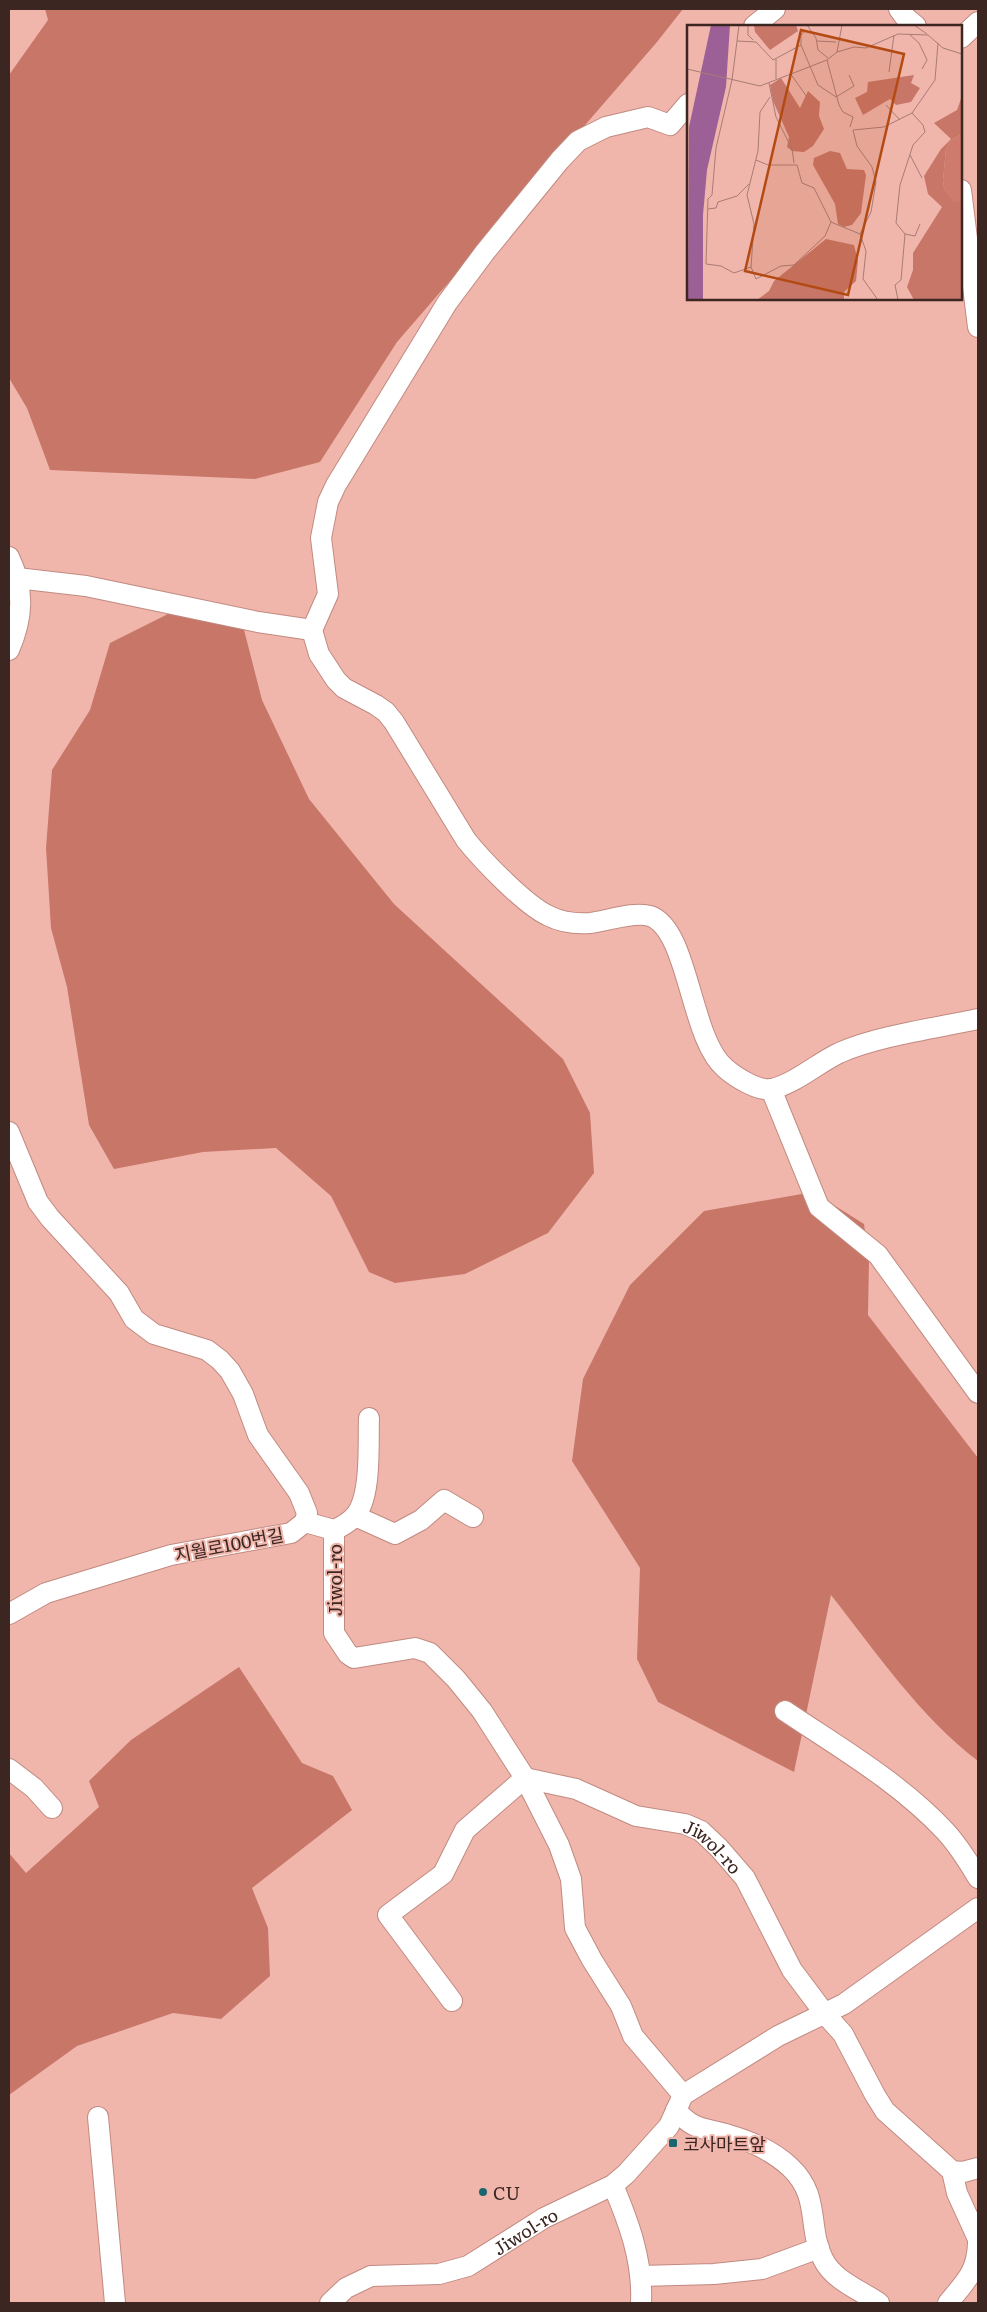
<svg xmlns="http://www.w3.org/2000/svg" width="987" height="2312" viewBox="0 0 987 2312" font-family="Literata,'Noto Sans KR',serif">
  <rect width="100%" height="100%" fill="#f0b6ac"/>
  <!-- forest -->
  <g fill="#c87668">
    <polygon points="45,9 683,9 657,42 397,342 320,462 255,479 50,470 27,408 9,378 9,75 48,20"/>
    <polygon points="180,608 242,622 262,700 309,799 394,904 563,1059 590,1113 594,1173 548,1233 465,1274 395,1283 369,1272 331,1196 276,1148 203,1152 114,1169 89,1125 67,987 51,928 46,848 52,770 90,710 110,643"/>
    <path d="M813,1192L864,1224L869,1260L868,1315L978,1458V1761C920,1717 876,1652 831,1595L794,1772L658,1702L637,1659L640,1568L572,1461L583,1379L630,1285L704,1211Z"/>
    <polygon points="239,1667 302,1763 333,1776 352,1810 252,1888 268,1928 270,1976 221,2019 173,2013 77,2046 9,2095 9,1853 26,1873 99,1807 89,1781 131,1740"/>
  </g>
  <g fill="none" stroke-linecap="round" stroke-linejoin="round">
    <defs>
      <g id="minor">
        <polyline points="899,9 904,16 916,26"/>
        <polyline points="754,26 775,9"/>
        <polyline points="961,38 978,22"/>
        <path d="M688,104L670,125L648,117L606,127L578,141L560,160L485,252L447,303L336,485L328,502L321,538L328,594L312,630L319,654L336,680L344,688L376,705L386,712L394,722L466,840C482,860 526,906 549,916C561,922 576,924 590,923C606,921 635,911 650,916C689,929 690,1039 725,1068C735,1077 759,1092 772,1089C794,1084 818,1063 839,1053C877,1036 936,1028 978,1019"/>
        <polyline points="961,190 978,327"/>
        <path d="M9,557C25,590 23,618 9,650"/>
        <polyline points="17,578 86,586 258,622 312,630"/>
        <polyline points="771,1089 819,1207 878,1255 978,1393"/>
        <polyline points="9,1132 38,1202 50,1218 119,1293 134,1319 154,1334 207,1350 220,1360 230,1371 243,1394 258,1435 299,1493 307,1513 305,1522 291,1533 171,1555 46,1593 9,1614"/>
        <polyline points="355,1516 395,1534 421,1520 444,1500 473,1517"/>
        <path d="M305,1522L334,1530C341,1527 348,1523 354,1517C372,1499 368,1443 369,1418"/>
        <polyline points="334,1530 334,1633 348,1654 354,1658 415,1648 430,1653 456,1679 482,1711 525,1778 559,1845 571,1879 575,1928 592,1960 621,2006 633,2036 683,2095"/>
        <path d="M785,1711C840,1748 899,1782 945,1831C958,1845 968,1861 978,1878"/>
        <polyline points="9,1769 34,1788 52,1808"/>
        <path id="s1" d="M452,2001L388,1915L443,1874L465,1830L525,1778L576,1789L636,1816L685,1824L701,1831L719,1848L745,1878L792,1970L825,2014L843,2034L875,2095L885,2111L952,2171L963,2172L978,2168"/>
        <path d="M676,2110C695,2132 704,2127 729,2135C750,2141 774,2152 790,2167C821,2196 807,2227 823,2259C833,2280 860,2290 879,2303"/>
        <polyline points="98,2117 115,2303"/>
        <polyline points="952,2171 957,2193 978,2239"/>
        <path d="M613,2185C629,2223 643,2261 641,2303"/>
        <polyline points="641,2276 714,2274 762,2269 819,2248"/>
        <path id="s2" d="M330,2303L346,2288L371,2276L439,2274L468,2266L544,2218L613,2185L626,2174L669,2126L683,2095L778,2036L844,2004L978,1908"/>
        <path d="M948,2303C966,2281 977,2272 978,2243"/>
      </g>
    </defs>
    <!-- minor casing -->
    <use href="#minor" stroke="#c18a80" stroke-width="22"/>
    <!-- minor -->
    <use href="#minor" stroke="#fff" stroke-width="20"/>
  </g>
  <!-- markers -->
  <g fill="#1b6571" stroke="#f0b6ac" stroke-width="2">
    <rect x="668" y="2138" width="10" height="10" rx="2.5"/>
    <circle cx="483" cy="2192" r="5"/>
  </g>
  <g text-anchor="middle" dominant-baseline="central" stroke-width="4" stroke-linejoin="round" paint-order="stroke">
    <!-- street labels -->
    <g font-size="18" fill="#3c2622" stroke="#f0b6ac">
      <text transform="translate(229 1544) rotate(-11)">지월로100번길</text>
      <text transform="translate(334 1580) rotate(-90)">Jiwol-ro</text>
      <text stroke="none"><textPath href="#s1" startOffset="508">Jiwol-ro</textPath></text>
      <text stroke="none"><textPath href="#s2" startOffset="215">Jiwol-ro</textPath></text>
    </g>
    <!-- poi labels -->
    <g font-size="18" fill="#3c2622" stroke="#f0b6ac" text-anchor="start">
      <text x="683" y="2143">코사마트앞</text>
      <text x="493" y="2192">CU</text>
    </g>
  </g>
  <!-- overview -->
  <g transform="translate(687 25)">
    <rect width="275" height="275" fill="#f0b6ac"/>
    <path d="M275,109V177L273,178H267L257,163L256,155L259,124L263,116Z" fill="#ce7b6d"/>
    <path d="M67,0H109L111,6L83,25L68,7ZM227,50L224,58L233,63L224,77L209,80L203,74L176,90L168,73L180,67L181,57ZM94,53L113,83L121,66L133,77L132,91L137,104L126,121L117,127L105,126L100,122L102,112L86,76L83,60ZM275,71V109L263,116L259,124L256,155L257,163L267,177H275V275H227L220,262L226,245V228L255,182L241,169L237,151L254,124L264,114L247,98L270,85ZM143,126L153,128L160,144L177,145L179,150L174,188L165,200L157,202L151,199L148,179L126,140L127,133ZM139,214L167,220L171,236L169,256L157,267V275H70L82,266L87,256Z" fill="#c87668"/>
    <path d="M24,0H43L39,62L20,145L16,190V275H1L2,102Z" fill="#9c6096"/>
    <path fill="none" stroke="#a87c75" stroke-width="1" d="M61,0V10L66,15M120,0L129,13L131,25L141,33M227,0L240,9M222,9L232,18L240,35L235,44M50,16L52,0M130,16L149,17M114,20V10L118,6M150,27L155,0M89,34V54M140,35L152,80L156,87L166,92L163,102M0,44L73,61L140,35L150,27L167,22L179,23L211,9L241,10L256,23L275,29M202,47L207,10M103,48L120,72M82,58L89,92L105,124L107,138M199,80L213,95M223,130L235,153M69,135L81,140H110L115,158L127,163L144,197L138,211L107,240L94,241L69,254L64,242L47,248L34,241L19,239L21,174L25,170L29,123L45,55L50,16L69,17L86,35L114,20L131,60L149,72L167,61L162,50M21,184L29,183L31,177L50,171L62,159M144,197L173,209M218,209L228,211L233,199M64,242L67,199L60,170L71,126L73,87L83,72M191,275L176,254L179,226L173,209L184,187L189,157L185,142L170,121L166,105L197,102L225,88L248,55L251,18M211,275L208,260L214,255L218,209L209,198L213,160L226,120L238,107L236,100L225,88"/>
    <path fill="#b44a13" fill-opacity="0.15" stroke="#b44a13" stroke-width="2.5" d="M114,5L217,29L161,270L58,246Z"/>
    <rect width="275" height="275" fill="none" stroke="#3c2622" stroke-width="2.5"/>
  </g>
  <!-- border -->
  <rect width="987" height="2312" fill="none" stroke="#3c2622" stroke-width="20"/>
</svg>
